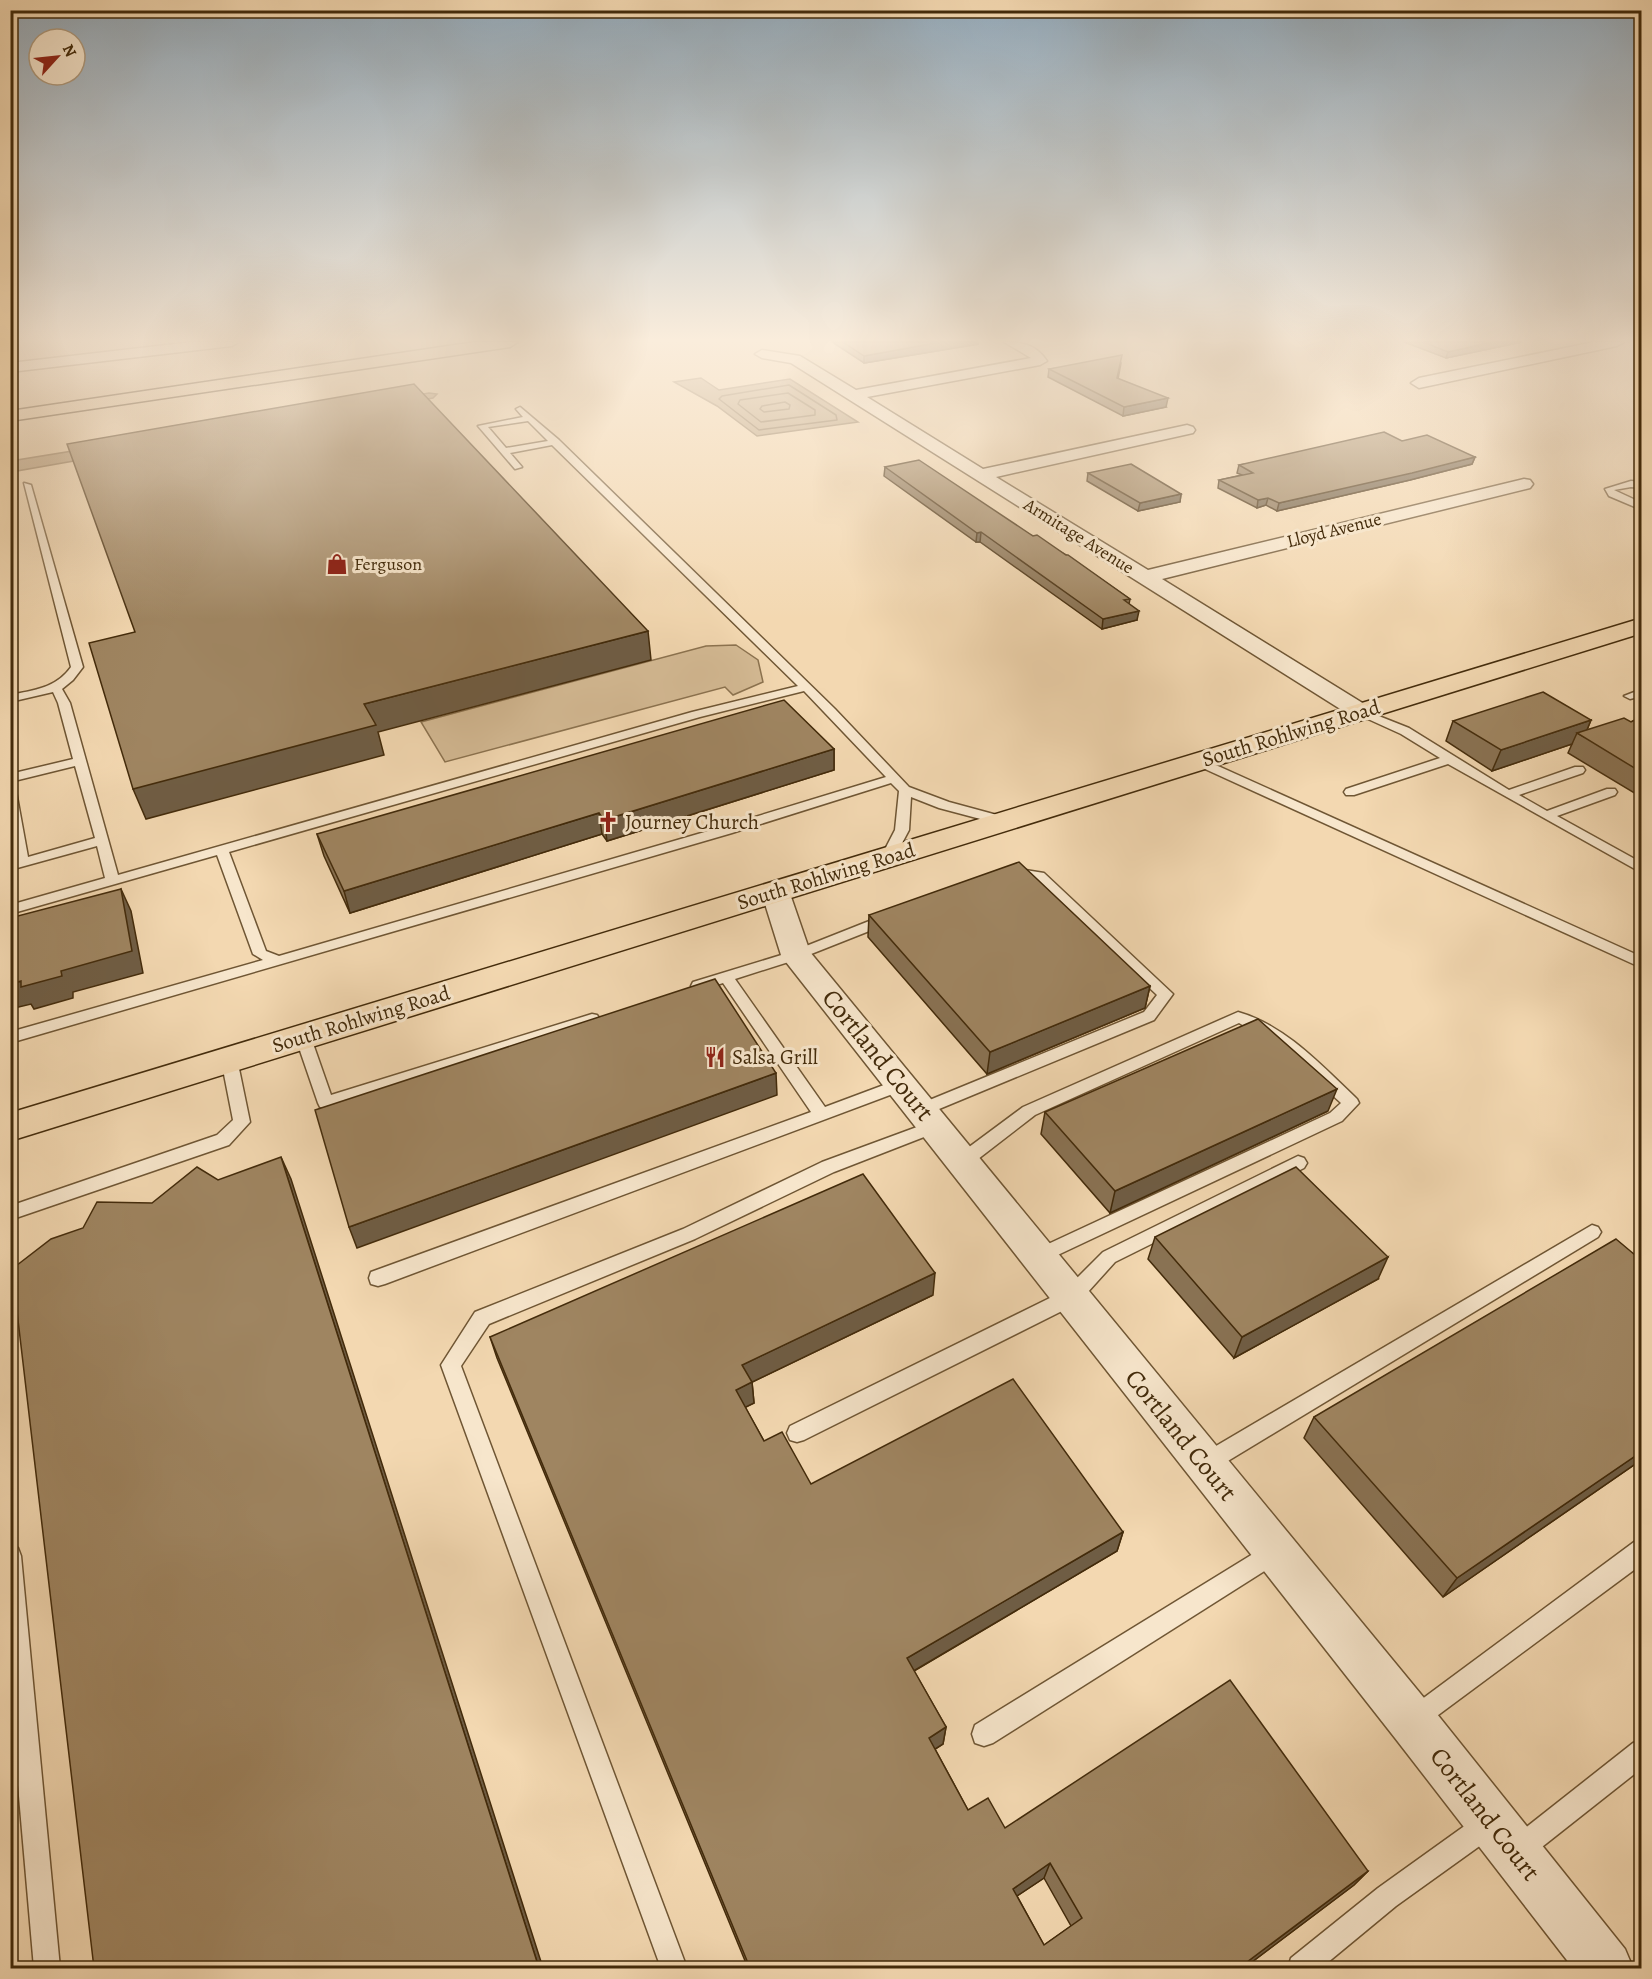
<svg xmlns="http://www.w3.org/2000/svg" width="1652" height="1979" viewBox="0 0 1652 1979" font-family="Alegreya,serif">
  <rect width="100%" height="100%" fill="#f3d8b1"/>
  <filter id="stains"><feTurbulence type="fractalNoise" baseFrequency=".00333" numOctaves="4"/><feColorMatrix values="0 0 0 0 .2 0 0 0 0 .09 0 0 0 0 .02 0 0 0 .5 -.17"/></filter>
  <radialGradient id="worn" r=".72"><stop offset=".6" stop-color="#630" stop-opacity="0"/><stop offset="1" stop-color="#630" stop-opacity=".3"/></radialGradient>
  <!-- green -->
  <polygon fill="#d5bb95" stroke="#8c7350" stroke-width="1.5" points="736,645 758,660 763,682 733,695 725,687 445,762 421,722 706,646"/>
  <!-- water -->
  <g fill="#b79d79" stroke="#896f4d" stroke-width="1.5">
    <polygon points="701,378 719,390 790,379 858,422 757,436 717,406 674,382"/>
    <polygon points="429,393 437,394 433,398 11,472 11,461"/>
  </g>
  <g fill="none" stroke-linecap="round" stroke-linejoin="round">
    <!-- shore -->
    <g stroke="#7d6442" stroke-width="1.5">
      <polygon points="789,385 836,415 837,420 759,430 719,399 722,396"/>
      <polygon points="788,393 815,410 815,415 761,422 738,404 740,400"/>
      <polygon points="785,402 790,405 789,409 764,412 760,409 762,406"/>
    </g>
    <defs>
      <g id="service">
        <path d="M520,407L559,440L835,709L909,787L949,802L1008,818L1009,821L1008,824L1003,825L939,808L911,797L909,830L893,860H883L881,857L895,830L899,791L891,783L732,833L10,1043V1032L263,960L253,954L217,855L10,914V905L105,878L97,846L10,870V862L15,860L10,833V787L16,791L28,857L95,838L75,766L10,782V774L73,759L58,703L53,692L10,702V695C35,690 56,688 71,667L24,483L31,485L83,667L73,680L62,689L70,703L118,875L692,712L798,686L552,445L510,453L522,467L515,469L478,426L523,417L516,409ZM528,421L548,441L506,448L488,427ZM804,691L886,777L722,827L279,956L266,951L229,852L700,717Z"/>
        <polygon points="1631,481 1642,482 1642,488 1631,487 1614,490 1642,503 1642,510 1609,496 1605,489"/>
        <polygon points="1642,689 1642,696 1630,699 1624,696"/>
        <polygon points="1361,709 1409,728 1509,790 1575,767 1583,767 1585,770 1583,773 1519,795 1547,811 1607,789 1615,789 1617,792 1615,795 1557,816 1642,863 1642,873 1448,764 1354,795 1346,795 1344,792 1346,789 1440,758 1401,734 1357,714 1357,710"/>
        <polygon points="1198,757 1642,957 1642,968 1194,764 1192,761"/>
        <polygon points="1019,869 1044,873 1173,994 1154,1020 927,1114 921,1116 915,1114 913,1110 915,1106 1144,1012 1157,995 1035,880 1010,878 1008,875"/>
        <polygon points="887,914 894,919 892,922 801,958 735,979 825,1107 900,1079 906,1081 908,1085 906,1089 385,1284 378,1286 371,1284 369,1278 371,1272 811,1112 723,983 698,991 691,986 693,982 791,952"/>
        <path d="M1238,1012C1285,1025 1322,1066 1357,1099L1359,1103L1342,1121L1045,1261L1039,1264L1033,1261L1030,1256L1033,1251L1330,1113L1341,1103L1276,1044L1239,1023L1035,1115L969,1166L963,1168L957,1166L954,1161L957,1156L1023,1107Z"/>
        <polygon points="592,1014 597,1015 600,1019 597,1023 326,1109 320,1107 318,1103 295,1036 297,1032 309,1032 331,1095"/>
        <polygon points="229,1053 235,1055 237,1059 250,1122 229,1145 10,1220 10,1206 217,1135 233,1120 221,1059 223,1055"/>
        <polygon points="936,1120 942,1122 944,1126 942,1130 834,1172 695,1239 489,1324 461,1366 687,1968 661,1968 441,1365 475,1312 683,1229 822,1162"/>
        <polygon points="1298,1156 1304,1158 1307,1163 1304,1168 1115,1262 1078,1303 804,1440 797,1442 790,1440 787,1433 790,1426 1064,1291 1103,1252"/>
        <polygon points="1592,1225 1598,1227 1601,1232 1598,1237 1213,1470 1206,1473 1199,1470 1196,1463 1199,1456"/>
        <polygon points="1642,1539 1642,1564 1422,1727 1414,1731 1406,1727 1402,1719 1406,1711 1634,1542"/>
        <polygon points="1274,1541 1282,1544 1285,1552 1282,1560 993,1743 984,1746 975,1743 972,1734 975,1725"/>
        <polygon points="10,1545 18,1548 21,1556 60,1968 34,1968 10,1693"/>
        <polygon points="1642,1740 1642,1768 1528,1858 1519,1862 1510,1858 1506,1849 1510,1840 1633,1743"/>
        <polygon points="1486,1813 1495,1817 1499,1826 1495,1835 1396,1906 1321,1968 1288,1968 1291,1958 1378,1888 1477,1817"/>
      </g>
      <g id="minor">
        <polygon points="192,342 239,342 232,346 10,372 10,363"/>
        <path d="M1004,342C1023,342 1036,345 1047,361L1040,365L867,397L983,469L1187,425L1193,427L1195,430L1193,433L996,477L1148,570L1524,479L1530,480L1533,484L1530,488L1162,579L1369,707L1373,712L1369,717L1361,719L1353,717L791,363L762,358L755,354L762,350L800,356L856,390L1031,358Z"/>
        <polygon points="1594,342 1624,342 1617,346 1419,388 1411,383 1419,378"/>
        <polygon points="775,882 785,885 789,891 810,952 1429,1704 1625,1949 1633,1968 1573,1968 1395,1738 786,962 781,955 761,891 765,885"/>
      </g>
      <polygon id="primary" points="1642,618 1642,633 10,1141 10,1113"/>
      <polygon id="motorway" points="475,342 518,342 510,347 10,421 10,411"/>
    </defs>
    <!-- service casing -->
    <use href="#service" stroke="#6f5634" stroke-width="3"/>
    <!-- minor casing -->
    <use href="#minor" stroke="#6f5634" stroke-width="3"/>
    <!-- primary casing -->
    <use href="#primary" stroke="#432b0b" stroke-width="3"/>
    <!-- motorway casing -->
    <use href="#motorway" stroke="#432b0b" stroke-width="3"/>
    <!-- service -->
    <use href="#service" fill="#f7e6cc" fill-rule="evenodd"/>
    <!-- minor -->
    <use href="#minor" fill="#f7e6cc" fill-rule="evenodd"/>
    <!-- primary -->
    <use href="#primary" fill="#f3d8b1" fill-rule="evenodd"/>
    <!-- motorway -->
    <use href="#motorway" fill="#f3d8b1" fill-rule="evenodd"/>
  </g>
  <!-- wall -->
  <g fill="#897253" stroke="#432b0b" stroke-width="1.5" fill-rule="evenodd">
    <polygon points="832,342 978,342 978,344 864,363"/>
    <polygon points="1404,342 1522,342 1446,358"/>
    <polygon points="1121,363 1118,379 1166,407 1123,416 1048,377 1049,369"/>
    <polygon points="1402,441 1475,457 1472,464 1410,480 1277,511 1266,505 1257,508 1218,488 1219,480 1242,475 1237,473 1239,465"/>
    <polygon points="885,467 1033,536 1066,555 1130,599 1129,604 1137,620 1102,629 980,542 976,542 884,476"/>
    <polygon points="1088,473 1181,494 1180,502 1138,511 1087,481"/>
    <polygon points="1641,717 1641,797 1568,753 1572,744 1492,771 1446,741 1453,721 1591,720 1587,730 1631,722"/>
    <polygon points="834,749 834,770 607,841 602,834 350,913 324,856 317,834"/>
    <polygon points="869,915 1150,986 1145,1008 987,1074 868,937"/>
    <polygon points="1328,1111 1110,1213 1041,1134 1045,1112"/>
    <polygon points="1155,1237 1378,1279 1234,1358 1148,1259"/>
    <polygon points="1641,1260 1641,1460 1443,1597 1304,1438 1314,1417"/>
    <path d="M933,1295L752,1382L754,1403L745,1407L764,1441L811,1484L1123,1532L1117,1551L914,1671L946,1727L943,1744L935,1749L968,1810L1005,1828L1368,1871L1354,1885L1244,1968H748L497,1358L490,1337ZM1044,1878L1071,1926L1044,1945L1017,1896Z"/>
  </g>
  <!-- shaded-wall -->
  <g fill="#6f5d44" stroke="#432b0b" stroke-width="1.5">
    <polygon points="941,342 978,342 978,344 864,363 864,356"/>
    <polygon points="1493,342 1522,342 1446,358 1448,352"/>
    <polygon points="1168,398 1166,407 1123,416 1124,407"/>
    <polygon points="1475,457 1472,464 1410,480 1277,511 1279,503"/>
    <polygon points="1181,494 1180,502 1138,511 1140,503"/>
    <polygon points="1268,498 1266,505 1257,508 1258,500"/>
    <polygon points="981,532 980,542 976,542 977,533"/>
    <polygon points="1139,611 1137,620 1102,629 1103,619"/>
    <polygon points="648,631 651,660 378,732 384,755 146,819 133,789 364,704"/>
    <polygon points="1591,720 1584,737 1577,733 1572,744 1492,771 1501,750"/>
    <polygon points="834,749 834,770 607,841 604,820"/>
    <polygon points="599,813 602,834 350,913 344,891"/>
    <polygon points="121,889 131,911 143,973 73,992 73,998 34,1009 31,1004 10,1009 10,984 61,971"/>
    <polygon points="1150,986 1145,1008 987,1074 990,1052"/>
    <polygon points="776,1073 777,1095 357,1248 349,1227"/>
    <polygon points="1337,1089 1328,1111 1110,1213 1115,1191"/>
    <polygon points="281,1157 291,1179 543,1968 539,1968"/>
    <polygon points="1388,1257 1378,1279 1234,1358 1242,1337"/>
    <polygon points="935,1273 933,1295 744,1386 742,1365"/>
    <polygon points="752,1382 754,1403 738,1411 736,1390"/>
    <polygon points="1641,1452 1641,1460 1443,1597 1457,1578"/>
    <polygon points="1123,1532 1117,1551 905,1676 907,1658"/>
    <polygon points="946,1727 943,1744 926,1755 929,1738"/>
    <polygon points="1050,1863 1044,1878 1008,1902 1013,1889"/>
    <polygon points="1368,1871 1354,1885 1244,1968 1239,1968"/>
  </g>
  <!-- building -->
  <g fill="#9f8561" stroke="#432b0b" stroke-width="1.5" fill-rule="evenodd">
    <polygon points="843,342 941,342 864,356"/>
    <polygon points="1423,342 1493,342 1448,352"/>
    <polygon points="1122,355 1117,378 1168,398 1124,407 1049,369"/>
    <polygon points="414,384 648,631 364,704 376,725 133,789 89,643 135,632 67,444"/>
    <polygon points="1384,432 1402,441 1427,435 1475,457 1412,473 1279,503 1268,498 1258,500 1219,480 1253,473 1239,465"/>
    <polygon points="919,460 1033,536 1037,535 1066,555 1068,555 1130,599 1124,600 1139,611 1103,619 981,532 977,533 885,467"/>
    <polygon points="1131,464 1181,494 1140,503 1088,473"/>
    <polygon points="1543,692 1591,720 1501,750 1453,721"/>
    <polygon points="784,700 834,749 604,820 599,813 344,891 317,834"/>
    <polygon points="1641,717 1641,772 1577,733 1624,718 1631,722"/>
    <polygon points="1019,862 1150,986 990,1052 869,915"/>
    <polygon points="121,889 132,951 61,971 62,976 21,987 21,981 10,984 10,918"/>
    <polygon points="715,979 776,1073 349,1227 315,1110"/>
    <polygon points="1258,1019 1337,1089 1115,1191 1045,1112"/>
    <polygon points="281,1157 539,1968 94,1968 12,1269 51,1239 83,1228 97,1202 152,1203 197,1167 218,1180"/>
    <polygon points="1296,1167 1388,1257 1242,1337 1155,1237"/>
    <path d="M863,1174L935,1273L742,1365L752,1382L736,1390L764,1441L782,1432L811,1484L1013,1379L1123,1532L907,1658L946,1727L929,1738L968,1810L988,1798L1005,1828L1230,1680L1368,1871L1239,1968H750L490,1337ZM1050,1863L1082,1918L1044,1945L1013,1889Z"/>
    <polygon points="1616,1239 1641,1260 1641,1452 1457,1578 1314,1417"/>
  </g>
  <!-- sky -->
  <linearGradient id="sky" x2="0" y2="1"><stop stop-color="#94abbc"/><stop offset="0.55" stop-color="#faeddc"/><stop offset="1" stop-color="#faeddc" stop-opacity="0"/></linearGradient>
  <rect width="1652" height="619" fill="url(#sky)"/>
  <!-- icons -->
  <defs>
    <symbol id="shop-bare" viewBox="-9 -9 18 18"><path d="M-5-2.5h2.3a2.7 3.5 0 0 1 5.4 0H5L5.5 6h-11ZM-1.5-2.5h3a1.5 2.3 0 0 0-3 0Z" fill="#8f2418" stroke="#f7e6cc" stroke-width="2.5" paint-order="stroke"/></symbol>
    <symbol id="church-bare" viewBox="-9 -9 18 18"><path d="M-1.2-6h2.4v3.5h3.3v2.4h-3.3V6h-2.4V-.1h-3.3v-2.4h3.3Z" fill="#8f2418" stroke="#f7e6cc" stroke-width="2.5" paint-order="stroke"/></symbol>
    <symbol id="restaurant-bare" viewBox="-9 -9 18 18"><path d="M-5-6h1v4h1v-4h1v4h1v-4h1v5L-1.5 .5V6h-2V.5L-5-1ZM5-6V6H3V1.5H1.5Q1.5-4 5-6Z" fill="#8f2418" stroke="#f7e6cc" stroke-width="2.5" paint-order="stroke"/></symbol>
  </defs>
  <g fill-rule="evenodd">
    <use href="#shop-bare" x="322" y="549" width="30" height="30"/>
    <use href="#church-bare" x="593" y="807" width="30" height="30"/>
    <use href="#restaurant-bare" x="700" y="1042" width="30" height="30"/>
  </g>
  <g text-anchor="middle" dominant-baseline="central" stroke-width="6" stroke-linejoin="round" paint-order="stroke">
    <!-- far-street labels -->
    <g font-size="18" fill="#432b0b" stroke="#f7e6cc">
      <text transform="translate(1334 530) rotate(-14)">Lloyd Avenue</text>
      <text transform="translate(1079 536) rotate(32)">Armitage Avenue</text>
    </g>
    <!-- far-poi labels -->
    <g font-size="18" fill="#432b0b" stroke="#f7e6cc" text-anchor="start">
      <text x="354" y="564">Ferguson</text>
    </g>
    <!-- street labels -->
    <g font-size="21" fill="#432b0b" stroke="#f7e6cc">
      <text transform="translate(1291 733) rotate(-17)">South Rohlwing Road</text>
      <text transform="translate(826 876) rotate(-17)">South Rohlwing Road</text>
      <text transform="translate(361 1019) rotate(-17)">South Rohlwing Road</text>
    </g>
    <!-- poi labels -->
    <g font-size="21" fill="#432b0b" stroke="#f7e6cc" text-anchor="start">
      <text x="625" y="822">Journey Church</text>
      <text x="732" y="1057">Salsa Grill</text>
    </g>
    <!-- near-street labels -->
    <g font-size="26" fill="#432b0b" stroke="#f7e6cc">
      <text transform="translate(878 1055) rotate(51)">Cortland Court</text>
      <text transform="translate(1181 1435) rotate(51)">Cortland Court</text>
      <text transform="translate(1485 1814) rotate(52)">Cortland Court</text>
    </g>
  </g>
  <!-- margin -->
  <rect width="1652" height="1979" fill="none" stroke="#f3d8b1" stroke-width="36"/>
  <rect x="12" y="12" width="1628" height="1955" fill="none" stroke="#432b0b" stroke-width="3"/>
  <rect x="18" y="18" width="1616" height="1943" fill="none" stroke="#432b0b" stroke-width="1.5"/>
  <!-- north arrow -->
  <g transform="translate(57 57) rotate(63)"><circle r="28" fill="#f7e6cc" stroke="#af9b7f" stroke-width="1.5"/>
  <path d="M0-4.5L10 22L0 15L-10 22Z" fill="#8f2418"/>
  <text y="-9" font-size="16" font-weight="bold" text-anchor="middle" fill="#432b0b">N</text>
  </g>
  <rect width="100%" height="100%" filter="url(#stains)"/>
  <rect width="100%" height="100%" fill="url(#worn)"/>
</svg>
